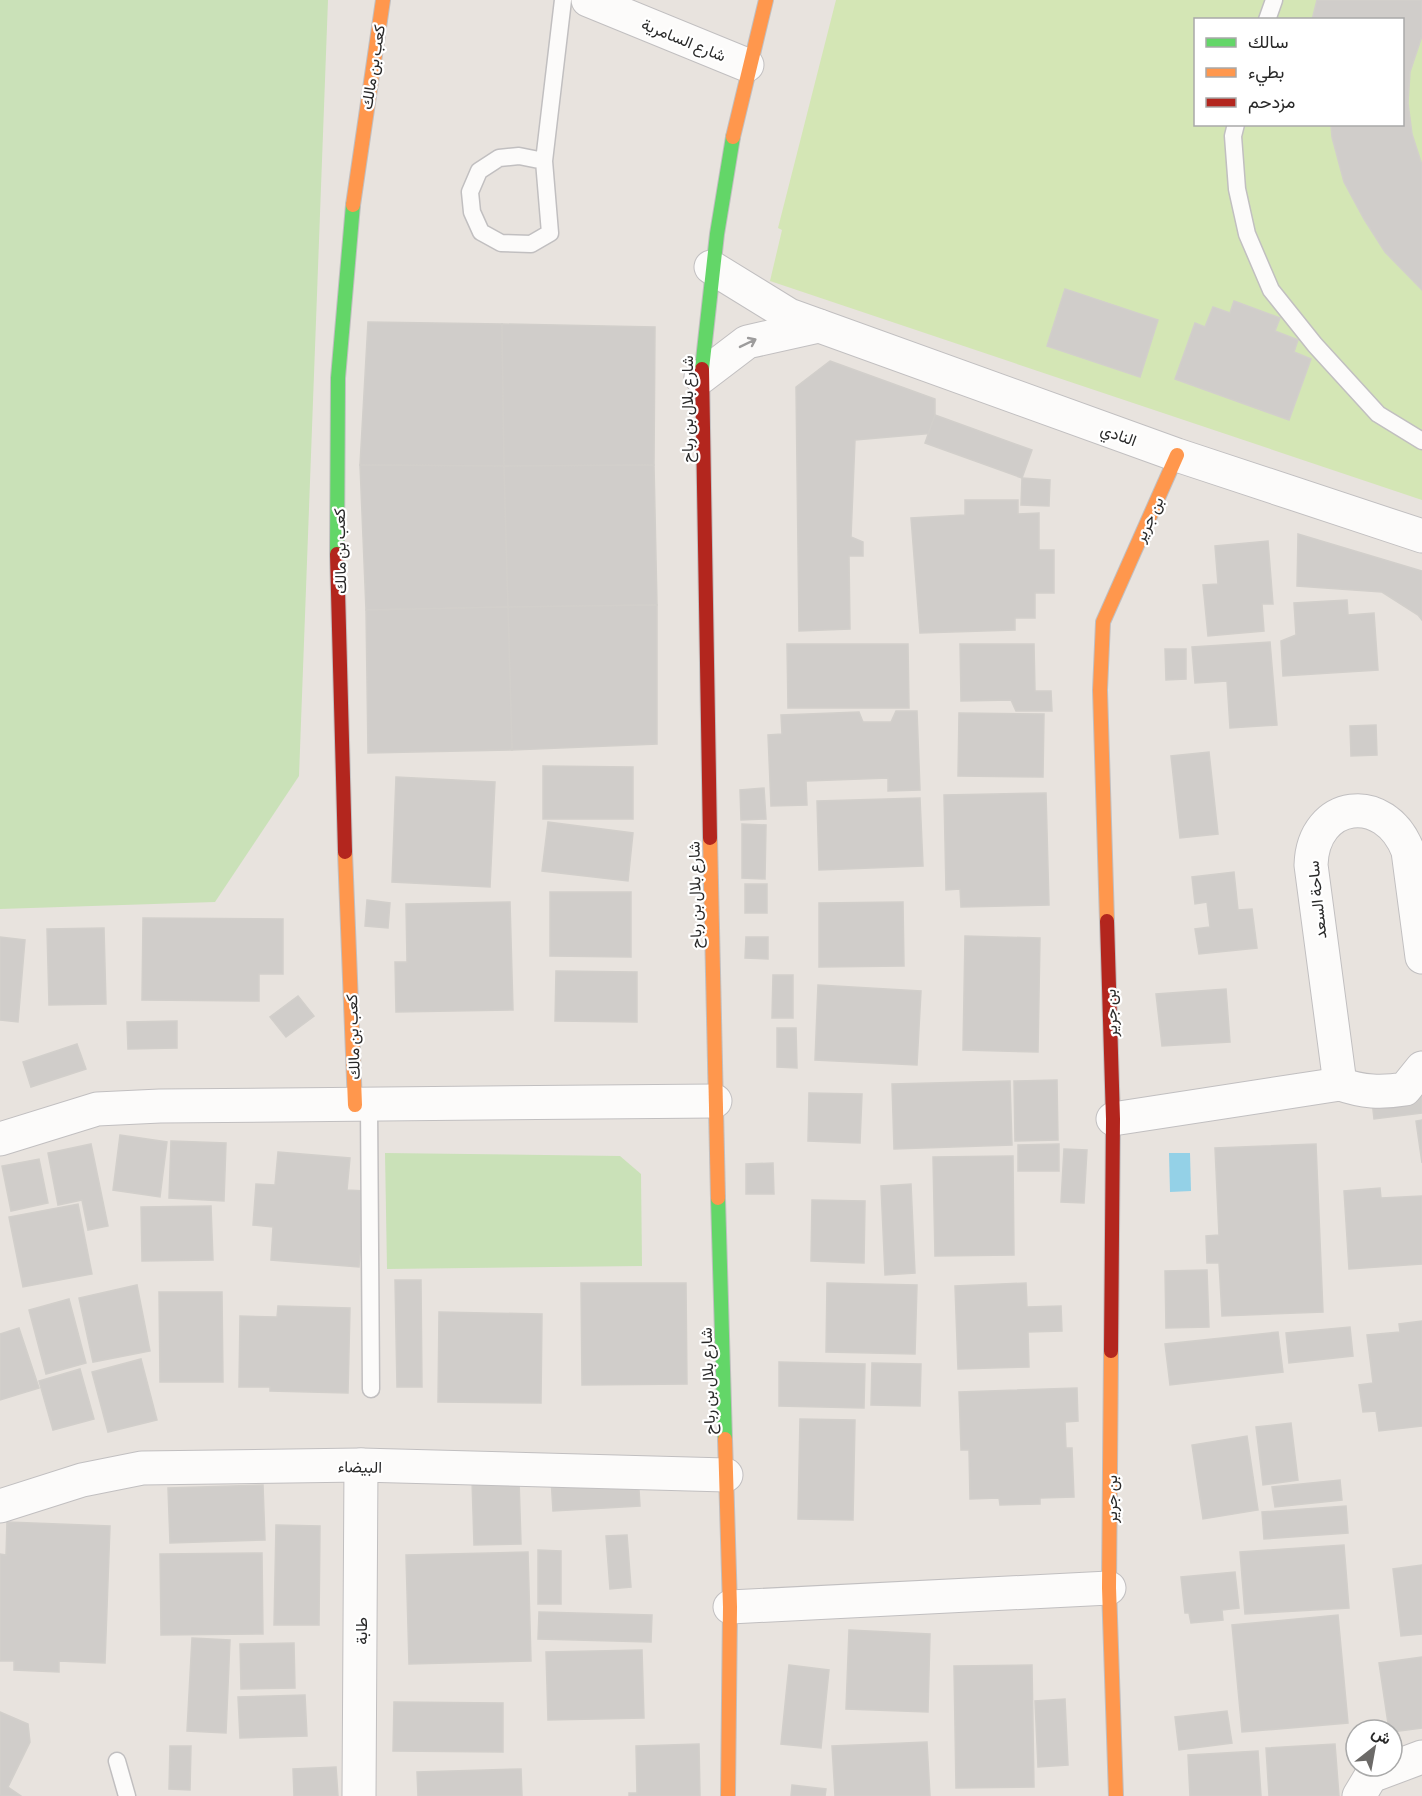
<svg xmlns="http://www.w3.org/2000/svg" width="1422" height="1796" viewBox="0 0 1422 1796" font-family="Barlow,Vazirmatn,sans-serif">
  <rect width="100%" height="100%" fill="#e8e3de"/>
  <!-- green -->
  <g fill="#cae1b8">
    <polygon points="0,0 328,0 299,776 215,902 0,909"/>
    <polygon points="385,1153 620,1156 641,1174 642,1266 387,1269"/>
  </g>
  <!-- pitch -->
  <path fill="#d4e6b5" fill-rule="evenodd" d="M836,0H1422V500L770,281L782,230L778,228ZM1196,20H1402V124H1196Z"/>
  <!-- water -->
  <polygon fill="#94d1e7" points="1169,1153 1190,1153 1191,1191 1170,1192"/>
  <!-- building -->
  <g fill="#d0cdca" stroke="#d2cfcb" stroke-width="1.5">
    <polygon points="1317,0 1422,0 1422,36 1410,72 1408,103 1412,134 1422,165 1422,290 1385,252 1364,219 1344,182 1332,137 1331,124 1402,124 1402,20 1312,20"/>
    <polygon points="1065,289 1158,320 1140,377 1047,346"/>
    <polygon points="1234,301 1280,318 1275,331 1298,340 1294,352 1311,359 1289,420 1175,379 1195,323 1205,327 1213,307 1230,313"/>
    <polygon points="368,322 502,324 504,466 360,465"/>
    <polygon points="502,324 655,327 654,465 504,466"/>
    <polygon points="830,361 935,399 935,433 855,440 851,537 863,542 863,556 849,556 850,629 799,631 796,387"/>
    <polygon points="935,415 1032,450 1022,478 925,443"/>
    <polygon points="360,465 504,466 508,607 366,610"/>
    <polygon points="654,465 657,605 508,607 504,466"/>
    <polygon points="1022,478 1050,480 1049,506 1021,505"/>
    <polygon points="965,500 1018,500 1018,514 1039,513 1039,550 1054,550 1054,593 1035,593 1035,618 1015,618 1015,630 920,633 911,518 965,515"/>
    <polygon points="1298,534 1422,571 1422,620 1418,615 1382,592 1297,586"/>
    <polygon points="1268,541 1273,604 1262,604 1264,631 1208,636 1203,585 1218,584 1215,546"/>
    <polygon points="1347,600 1348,615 1374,613 1378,670 1283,676 1281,641 1296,635 1294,603"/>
    <polygon points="657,605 657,744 512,750 508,607"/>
    <polygon points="508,607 512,750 368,753 366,610"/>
    <polygon points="1270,642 1277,725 1230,728 1227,681 1195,683 1192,647"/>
    <polygon points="787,644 908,644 909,708 788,708"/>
    <polygon points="960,644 1034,644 1035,691 1051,691 1052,711 1016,711 1011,700 961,701"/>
    <polygon points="1165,649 1186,649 1186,679 1166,680"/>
    <polygon points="896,711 917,711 920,790 888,791 888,778 806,781 807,805 771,806 768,735 782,734 781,715 859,712 863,722 891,722"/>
    <polygon points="959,713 1044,714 1043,777 958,776"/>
    <polygon points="1376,725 1377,755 1351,756 1350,726"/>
    <polygon points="1209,752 1218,834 1180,838 1171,756"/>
    <polygon points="543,766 633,767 633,819 543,819"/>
    <polygon points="396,777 495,782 490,887 392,882"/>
    <polygon points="764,788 766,819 741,820 740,790"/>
    <polygon points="1046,793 1049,905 961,907 960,889 946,890 944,795"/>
    <polygon points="920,798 923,866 819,870 817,801"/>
    <polygon points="548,822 633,833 628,881 542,871"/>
    <polygon points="742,824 766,825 765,879 742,878"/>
    <polygon points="1234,872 1238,910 1252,909 1257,948 1199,954 1195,929 1210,927 1207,902 1195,904 1192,877"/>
    <rect x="745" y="884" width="22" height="29"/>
    <polygon points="550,892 631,892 631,957 550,956"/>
    <polygon points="367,900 390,903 388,928 365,926"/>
    <polygon points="510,902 513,1010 396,1012 395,962 407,962 406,904"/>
    <polygon points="903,902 904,966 819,967 819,903"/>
    <polygon points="143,918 283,919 283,974 259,974 259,1001 142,1000"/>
    <polygon points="104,928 106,1004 49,1005 47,929"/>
    <polygon points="965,936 1040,938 1038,1052 963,1050"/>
    <polygon points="0,937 25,940 18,1022 0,1020"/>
    <polygon points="746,937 768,937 768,959 745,958"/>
    <polygon points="556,971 637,972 637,1022 555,1021"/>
    <polygon points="773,975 793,975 793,1018 772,1018"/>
    <polygon points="818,985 921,991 917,1065 815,1060"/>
    <polygon points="1226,989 1230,1042 1162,1046 1156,994"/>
    <polygon points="298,996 314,1016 286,1037 270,1017"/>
    <polygon points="177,1021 177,1048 128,1049 127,1022"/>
    <polygon points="777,1028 796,1028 797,1068 777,1067"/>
    <polygon points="77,1044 86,1069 31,1087 23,1062"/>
    <polygon points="1057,1080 1058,1140 1015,1141 1014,1081"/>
    <polygon points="1010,1081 1012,1145 894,1149 892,1084"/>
    <polygon points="809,1093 862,1094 860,1143 808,1141"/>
    <polygon points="1422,1095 1422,1113 1374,1119 1372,1101"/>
    <polygon points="1422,1120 1422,1163 1416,1121"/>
    <polygon points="120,1135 167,1142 160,1197 113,1190"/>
    <polygon points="171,1141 226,1143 224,1201 169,1198"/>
    <polygon points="91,1144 108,1226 88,1230 82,1200 58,1205 48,1153"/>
    <polygon points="1059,1144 1059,1171 1018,1171 1018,1145"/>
    <polygon points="1316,1144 1323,1312 1222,1316 1219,1263 1207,1263 1206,1236 1219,1235 1215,1148"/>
    <polygon points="1064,1149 1087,1150 1084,1203 1061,1202"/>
    <polygon points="278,1152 350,1158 347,1190 365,1191 359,1267 271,1260 273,1227 253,1225 256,1184 275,1185"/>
    <polygon points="1013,1156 1014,1255 935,1256 933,1157"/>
    <polygon points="39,1159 48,1203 11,1211 2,1166"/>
    <polygon points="773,1163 774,1194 746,1194 746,1164"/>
    <polygon points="911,1184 915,1273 885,1275 881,1186"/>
    <polygon points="1380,1188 1381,1198 1422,1196 1422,1264 1349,1269 1344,1191"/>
    <polygon points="812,1200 865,1201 864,1263 811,1261"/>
    <polygon points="78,1204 92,1274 23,1287 9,1217"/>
    <polygon points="211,1206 213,1260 142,1261 141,1207"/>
    <polygon points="1207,1270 1209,1327 1166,1328 1165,1271"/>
    <polygon points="395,1280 421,1280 422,1387 397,1387"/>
    <polygon points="581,1283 686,1283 687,1384 582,1385"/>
    <polygon points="827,1283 917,1285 915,1354 826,1352"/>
    <polygon points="1026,1283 1027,1307 1061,1306 1062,1331 1028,1332 1029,1367 958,1369 955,1286"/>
    <polygon points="137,1285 150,1351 93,1362 79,1298"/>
    <polygon points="159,1292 222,1292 223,1382 160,1382"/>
    <polygon points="69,1299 86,1363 46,1374 29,1310"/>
    <polygon points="278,1306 350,1308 348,1393 270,1391 270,1387 239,1387 240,1316 277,1317"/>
    <polygon points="439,1312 542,1314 541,1403 438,1402"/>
    <polygon points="1422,1321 1422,1426 1379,1431 1376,1411 1363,1412 1359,1385 1373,1383 1367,1335 1400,1332 1399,1324"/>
    <polygon points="1350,1327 1353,1356 1289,1363 1286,1333"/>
    <polygon points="19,1328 39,1388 0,1400 0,1334"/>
    <polygon points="1278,1332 1283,1372 1170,1385 1165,1344"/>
    <polygon points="141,1359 157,1420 108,1432 92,1372"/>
    <polygon points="779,1362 865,1364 864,1408 779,1406"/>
    <polygon points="872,1363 921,1364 920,1406 871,1405"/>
    <polygon points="80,1369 94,1419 53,1430 39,1381"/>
    <polygon points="1077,1388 1078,1421 1065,1422 1066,1448 1072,1448 1074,1497 1040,1498 1040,1504 1000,1505 999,1498 970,1499 969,1450 961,1450 959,1392"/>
    <polygon points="800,1419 855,1420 853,1520 798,1519"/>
    <polygon points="1291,1423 1298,1480 1263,1485 1256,1427"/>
    <polygon points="1247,1436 1258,1510 1203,1519 1192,1445"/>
    <polygon points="638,1474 640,1506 553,1511 551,1478"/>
    <polygon points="519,1479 521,1544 474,1545 472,1480"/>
    <polygon points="1340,1480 1342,1500 1275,1507 1272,1487"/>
    <polygon points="263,1485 265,1540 170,1543 168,1488"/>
    <polygon points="1346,1506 1348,1533 1264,1539 1262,1512"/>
    <polygon points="7,1522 110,1526 105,1663 59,1661 59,1672 14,1670 14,1661 0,1661 0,1554 6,1555"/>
    <polygon points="276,1525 320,1526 319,1625 274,1625"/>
    <polygon points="627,1535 631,1587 610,1589 606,1536"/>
    <polygon points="1344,1545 1349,1608 1245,1614 1240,1552"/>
    <polygon points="538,1550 561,1551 561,1604 538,1604"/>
    <polygon points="528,1552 531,1661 409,1664 406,1555"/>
    <polygon points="262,1553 263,1634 161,1635 160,1554"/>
    <polygon points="1422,1565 1422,1634 1401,1636 1393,1569"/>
    <polygon points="1235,1572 1239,1608 1222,1610 1223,1620 1191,1623 1189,1613 1185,1613 1181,1577"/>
    <polygon points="539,1612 652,1615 651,1642 538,1639"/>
    <polygon points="1338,1615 1348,1723 1242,1732 1232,1625"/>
    <polygon points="849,1630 930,1634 928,1712 846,1709"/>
    <polygon points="192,1638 230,1640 226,1733 187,1731"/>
    <polygon points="294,1643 295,1688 241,1689 240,1644"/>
    <polygon points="642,1650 644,1718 548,1720 546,1652"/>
    <polygon points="1422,1657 1422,1728 1392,1732 1389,1730 1379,1663"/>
    <polygon points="789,1665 829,1670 821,1748 781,1744"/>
    <polygon points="1032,1665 1034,1787 956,1788 954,1666"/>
    <polygon points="305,1695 307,1736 240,1738 238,1697"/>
    <polygon points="1065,1699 1068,1765 1038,1767 1035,1701"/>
    <polygon points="394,1702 503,1703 503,1752 393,1751"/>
    <polygon points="1227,1711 1232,1743 1179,1750 1175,1717"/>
    <polygon points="0,1712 28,1724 30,1742 8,1787 21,1796 0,1796"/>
    <polygon points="927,1742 930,1796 835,1796 832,1746"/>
    <polygon points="699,1744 700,1796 629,1796 629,1793 637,1793 636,1746"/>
    <polygon points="1335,1744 1339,1796 1269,1796 1266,1748"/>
    <polygon points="170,1746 191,1746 190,1790 169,1789"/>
    <polygon points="1258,1751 1261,1796 1190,1796 1188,1755"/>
    <polygon points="336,1767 338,1796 294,1796 293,1769"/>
    <polygon points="521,1769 522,1796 418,1796 417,1772"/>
    <polygon points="792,1785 826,1789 825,1796 791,1796"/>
  </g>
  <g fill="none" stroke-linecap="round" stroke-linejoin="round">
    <defs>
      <g id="lane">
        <polyline points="1267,20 1274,0"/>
        <polyline points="1236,124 1233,136 1237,189 1247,234 1271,290 1315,345 1378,414 1422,441"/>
        <polyline points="544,161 519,156 499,158 479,171 470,192 472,212 481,232 501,243 531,244 550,233 544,161 563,0"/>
        <polyline points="369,1105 371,1389"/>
        <polyline points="117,1761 127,1796"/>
      </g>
      <g id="street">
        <polyline points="588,0 747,65"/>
        <polyline points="711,267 789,315 1177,455 1422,536"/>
        <polyline points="701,377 747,342 819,326"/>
        <path d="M1340,1084L1311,865C1313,800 1385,791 1408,851L1422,957"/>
        <path d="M1113,1119L1340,1084C1363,1092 1381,1093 1405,1089L1422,1068"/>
        <polyline points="0,1139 97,1109 160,1106 715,1101"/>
        <polyline points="0,1506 82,1480 142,1468 361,1465 726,1475"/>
        <polyline points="730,1607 1109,1588"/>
        <polyline points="359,1796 361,1465"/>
        <polyline points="1359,1796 1371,1776 1422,1757"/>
      </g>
      <g id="fast">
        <polyline points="702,369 717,234 733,137"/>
        <polyline points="337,554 338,378 353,205"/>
        <polyline points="718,1198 725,1439"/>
      </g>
      <g id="slow">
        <polyline points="733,137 766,0"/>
        <polyline points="353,205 383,0"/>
        <polyline points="710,838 718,1198"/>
        <polyline points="345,852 355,1105"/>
        <polyline points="1107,921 1100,690 1103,622 1177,455"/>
        <polyline points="1111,1351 1109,1588 1116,1796"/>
        <polyline points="725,1439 730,1607 728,1796"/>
      </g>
      <g id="jam">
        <polyline points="702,369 710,838"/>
        <polyline points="337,554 345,852"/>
        <polyline points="1107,921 1113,1119 1111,1351"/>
      </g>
    </defs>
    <!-- lane casing -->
    <use href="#lane" stroke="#c1bfc0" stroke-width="19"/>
    <!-- street casing -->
    <use href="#street" stroke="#c1bfc0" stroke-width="35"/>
    <!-- fast casing -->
    <use href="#fast" stroke="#c1bfc0" stroke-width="16"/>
    <!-- slow casing -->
    <use href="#slow" stroke="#c1bfc0" stroke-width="16"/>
    <!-- jam casing -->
    <use href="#jam" stroke="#c1bfc0" stroke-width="16"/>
    <!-- lane -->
    <use href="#lane" stroke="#fcfbfa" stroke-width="16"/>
    <!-- street -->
    <use href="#street" stroke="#fcfbfa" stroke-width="33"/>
    <!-- fast -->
    <use href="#fast" stroke="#63d668" stroke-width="14"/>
    <!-- slow -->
    <use href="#slow" stroke="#ff974d" stroke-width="14"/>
    <!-- jam -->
    <use href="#jam" stroke="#b3261e" stroke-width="14"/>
  </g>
  <!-- one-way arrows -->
  <defs><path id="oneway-shaft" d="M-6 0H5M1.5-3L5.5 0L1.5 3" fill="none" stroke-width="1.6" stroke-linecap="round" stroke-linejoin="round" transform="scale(1.5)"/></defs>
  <use stroke="#9d9c9c" href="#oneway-shaft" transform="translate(748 343) rotate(-26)"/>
  <g text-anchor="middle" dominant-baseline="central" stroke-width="4.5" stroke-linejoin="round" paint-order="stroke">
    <!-- street labels -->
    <g font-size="16" fill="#292929" stroke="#fff">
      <text transform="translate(684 39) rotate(22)">شارع السامرية</text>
      <text transform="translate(372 67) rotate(-81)">كعب بن مالك</text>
      <text transform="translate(686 409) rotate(-90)">شارع بلال بن رباح</text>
      <text transform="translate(1119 434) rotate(20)">النادي</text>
      <text transform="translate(1148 519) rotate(-65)">بن جرير</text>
      <text transform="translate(339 551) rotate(-91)">كعب بن مالك</text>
      <text transform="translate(694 895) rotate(-91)">شارع بلال بن رباح</text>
      <text transform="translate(1316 900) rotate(-96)">ساحة السعد</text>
      <text transform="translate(1110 1013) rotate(-92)">بن جرير</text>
      <text transform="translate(352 1037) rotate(-92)">كعب بن مالك</text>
      <text transform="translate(707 1381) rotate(-92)">شارع بلال بن رباح</text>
      <text transform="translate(360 1466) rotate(1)">البيضاء</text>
      <text transform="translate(1110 1499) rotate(-90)">بن جرير</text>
      <text transform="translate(360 1631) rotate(-90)">طابة</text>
    </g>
  </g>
  <!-- legend -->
  <rect x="1194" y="18" width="210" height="108" fill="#ffffff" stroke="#a9a9a9" stroke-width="1.5"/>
  <rect x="1206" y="38" width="30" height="9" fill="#63d668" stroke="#a9a9a9" stroke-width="1.5"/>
  <text x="1248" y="48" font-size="18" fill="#292929">سالك</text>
  <rect x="1206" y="68" width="30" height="9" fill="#ff974d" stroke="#a9a9a9" stroke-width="1.5"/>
  <text x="1248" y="78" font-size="18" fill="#292929">بطيء</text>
  <rect x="1206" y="98" width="30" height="9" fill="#b3261e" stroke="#a9a9a9" stroke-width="1.5"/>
  <text x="1248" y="108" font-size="18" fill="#292929">مزدحم</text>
  <!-- north arrow -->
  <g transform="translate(1374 1748) rotate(31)"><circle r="28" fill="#ffffff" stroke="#a9a9a9" stroke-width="1.5"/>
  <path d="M0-4.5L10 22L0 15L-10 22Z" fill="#6c6a68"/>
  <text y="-9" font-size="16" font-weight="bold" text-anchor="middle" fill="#292929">ش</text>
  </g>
</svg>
